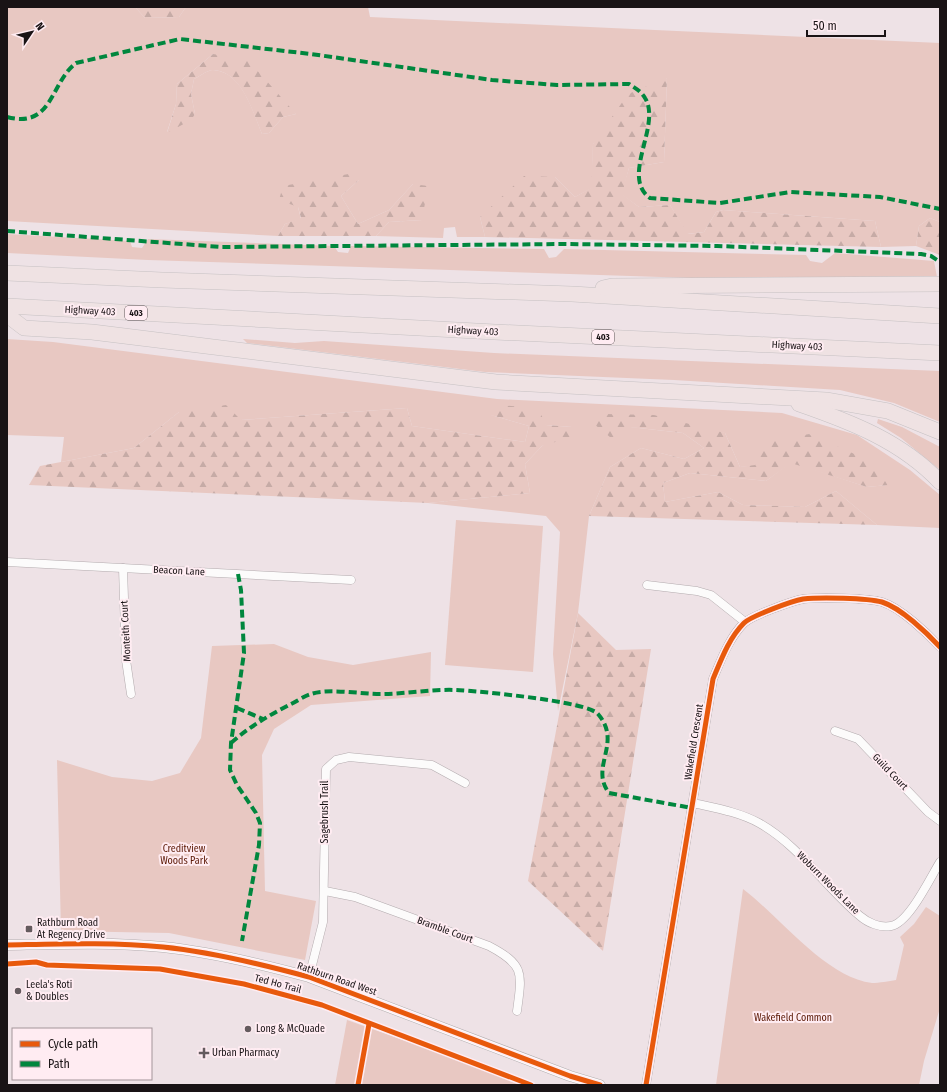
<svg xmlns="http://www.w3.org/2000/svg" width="947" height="1092" viewBox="0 0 947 1092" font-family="'Fira Sans Condensed',sans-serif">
  <defs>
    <pattern id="forest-firs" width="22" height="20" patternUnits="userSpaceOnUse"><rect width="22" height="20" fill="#e8c8c2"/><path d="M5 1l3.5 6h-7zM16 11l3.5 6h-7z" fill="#c6aba6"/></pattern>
  </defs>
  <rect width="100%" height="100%" fill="#eee2e6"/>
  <!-- green -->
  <g fill="#e8c8c2" fill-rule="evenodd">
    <path d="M7,7H135L145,18L179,17L186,7H368L370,17L940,43V222L930,218L919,226L916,246L881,247L875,221L723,210L716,212L704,232L687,234L670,205L639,207L621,194L629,168L664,162L667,78L593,144L592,188L575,197L555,177L480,217L485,237H457L455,227L444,228L443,238L376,236L389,222L422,220L413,184L389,210L358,224L341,196L359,180L298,207L301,219L285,224L278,236L7,221ZM213,54L296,114L283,117L269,133L262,134C253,112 242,71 213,70C207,70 199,77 194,79L191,94L195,114L167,132L176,104L177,84Z"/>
    <polygon points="7,234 130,241 132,247 142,248 148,239 334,246 338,252 348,253 351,246 544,249 549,258 556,257 564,249 806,255 810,261 822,263 835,253 934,261 937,277 722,279 148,260 7,253"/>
    <polygon points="7,339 53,342 497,399 782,413 857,435 910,470 940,495 940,528 877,525 836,491 805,507 743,505 718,492 665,502 663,483 690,473 766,481 791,462 867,487 887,485 809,434 755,466 740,467 725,433 630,427 683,433 704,448 684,459 641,448 610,467 589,516 578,613 558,711 553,654 560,532 546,516 428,503 530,493 525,464 542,446 572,427 546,425 491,415 529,426 525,442 412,426 407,408 241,420 179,412 134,448 61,462 64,437 7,435"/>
    <polygon points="243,339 295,343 324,341 494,353 940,371 940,422 894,403 840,390 674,380 485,372 247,343"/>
    <polygon points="878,419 902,427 940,447 940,470 901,438 877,423"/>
    <polygon points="456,520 543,526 533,672 445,665"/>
    <polygon points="274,644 308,657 353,665 431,652 430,696 311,705 274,729 262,755 265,891 316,901 305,960 169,933 61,931 57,760 112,777 152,781 180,773 201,738 212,646"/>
    <path d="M743,889C779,916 826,978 872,983C879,983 889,981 896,980L904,945L900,937L914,924L926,907L940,916V1008L924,1061L919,1085H716Z"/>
    <polygon points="347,1020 529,1085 335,1085"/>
  </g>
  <!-- forest -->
  <g fill="url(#forest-firs)">
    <polygon points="135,7 186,7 179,17 145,18"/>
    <path d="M213,54L248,60L296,114L283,117L269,133L262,134C253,113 242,71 213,70C207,70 199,77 194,79L191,94L195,114L191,120L167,133L176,104L177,84Z"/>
    <polygon points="667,78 664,162 629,168 622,194 639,207 670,205 688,234 704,232 716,212 723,210 875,221 881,247 485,237 480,217 524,176 555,177 575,197 591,188 593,144 628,94"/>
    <polygon points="354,173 359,180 341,196 358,224 389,210 413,184 428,186 422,220 389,222 376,236 278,236 285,224 301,218 298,207 279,200 283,186"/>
    <polygon points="930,218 940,222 940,255 916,246 919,226"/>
    <polygon points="226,405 241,420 407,408 412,426 525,442 529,426 491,415 498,405 538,408 546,425 572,427 575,436 542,446 525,464 530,493 428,503 29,485 40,466 134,448 179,412"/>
    <polygon points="604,414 654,415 725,433 740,467 755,465 761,444 809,434 875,463 888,485 867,487 791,463 766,481 690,473 663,483 665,502 718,492 743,505 805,507 836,491 877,525 589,516 610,467 641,448 684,459 704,448 683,433 630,427 616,442 594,424"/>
    <polygon points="578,613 616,650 651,649 603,951 528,881"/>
  </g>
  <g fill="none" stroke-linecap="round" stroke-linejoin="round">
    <defs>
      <g id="minor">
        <polyline points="7,562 351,580"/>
        <polyline points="123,568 126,660 131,694"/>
        <polyline points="647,585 697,591 711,595 745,622"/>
        <polyline points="835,731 858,739 928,812 940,821"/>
        <path d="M693,803C715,808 739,812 759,823C800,846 825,887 860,916C868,923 880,928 891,926C909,923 930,878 940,862"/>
        <path d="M325,891L355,897L489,946C525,965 522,973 517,1011"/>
        <polyline points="309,977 323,922 326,769 336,760 349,757 432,765 465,783"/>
        <path d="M646,1085L713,679C721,660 729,638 744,623C751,616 792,601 803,599C820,597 867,598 882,602C901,608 927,633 940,647"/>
      </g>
      <path id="tertiary" d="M7,945C59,944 111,942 163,947C212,952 261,964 309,977L570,1076L600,1085"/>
      <g id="motorway">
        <polyline points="7,273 162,280 572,294 940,316"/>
        <polyline points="603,288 612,286 940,284"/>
        <polyline points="7,306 495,332 940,353"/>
        <polyline points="7,315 24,328 92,332 496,382 826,400 888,411 940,432"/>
        <path d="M799,404C851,422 901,441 940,482"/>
      </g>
    </defs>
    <!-- minor casing -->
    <use href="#minor" stroke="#b3abae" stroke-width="9"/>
    <!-- tertiary casing -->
    <use href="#tertiary" stroke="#b3abae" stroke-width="11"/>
    <!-- motorway casing -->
    <use href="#motorway" stroke="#c6c1c3" stroke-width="16"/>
    <!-- minor -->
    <use href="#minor" stroke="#fcfbfb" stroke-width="8"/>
    <!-- tertiary -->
    <use href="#tertiary" stroke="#fcfbfb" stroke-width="10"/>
    <!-- motorway -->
    <use href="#motorway" stroke="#efe2e3" stroke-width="15"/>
    <!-- quiet -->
    <g stroke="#00873e" stroke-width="4" stroke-dasharray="8 4" stroke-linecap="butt">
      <path d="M7,117C53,129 50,83 76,63L180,39L311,54L492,80L557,85L629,84C635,88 641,91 645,98C662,125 620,177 650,198L720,203L790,192L880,197L940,209"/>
      <polyline points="7,231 222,247 566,244 717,246 921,254 931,256 940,262"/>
      <polyline points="238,574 241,590 244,653 231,743 230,770 237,785 256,813 260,823 259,845 242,941"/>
      <polyline points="237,708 263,719"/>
      <path d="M231,743C249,727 268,716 289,705C296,702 304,696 311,694C329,688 361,694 380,694C405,694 431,689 456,690C477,691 587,701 598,714C623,743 589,767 609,793L692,808"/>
    </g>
    <defs>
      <g id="cycleway">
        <path d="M7,945C59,944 111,942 163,947C212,952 261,964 309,977L570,1076L600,1085"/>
        <polyline points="7,964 36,962 47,965 160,969 244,984 322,1005 531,1085"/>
        <polyline points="358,1085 369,1024"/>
        <path d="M646,1085L713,679C721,660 729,638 744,623C751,616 792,601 803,599C820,597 867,598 882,602C901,608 927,633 940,647"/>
      </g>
    </defs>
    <!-- cycleway casing -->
    <use href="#cycleway" stroke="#ffecf2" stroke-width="8"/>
    <!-- cycleway -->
    <use href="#cycleway" stroke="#e8590c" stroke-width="5"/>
  </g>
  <!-- markers -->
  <g fill="#645b5e" stroke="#ffecf2" stroke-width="1.5">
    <rect x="25" y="925" width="8" height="8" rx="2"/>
    <circle cx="18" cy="991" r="4"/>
    <circle cx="248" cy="1029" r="4"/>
    <path d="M202 1047h4v4h4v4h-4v4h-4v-4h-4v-4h4z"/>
  </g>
  <g text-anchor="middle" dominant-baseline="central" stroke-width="4" stroke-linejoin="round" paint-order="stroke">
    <!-- shield labels -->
    <g fill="#ffecf2" stroke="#5e5457" stroke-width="1">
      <rect x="125" y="306" width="22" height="14" rx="3"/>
      <rect x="592" y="330" width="22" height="14" rx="3"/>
    </g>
    <g font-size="9" font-weight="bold" fill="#191315">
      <text x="136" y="313">403</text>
      <text x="603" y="337">403</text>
    </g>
    <!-- street labels -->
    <g font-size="10" fill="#191315" stroke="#ffecf2">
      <text transform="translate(90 311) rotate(3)">Highway 403</text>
      <text transform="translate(473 331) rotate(3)">Highway 403</text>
      <text transform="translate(797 346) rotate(3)">Highway 403</text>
      <text transform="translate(179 571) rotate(3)">Beacon Lane</text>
      <text transform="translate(126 631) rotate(-93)">Monteith Court</text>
      <text transform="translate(694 742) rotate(-81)">Wakefield Crescent</text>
      <text transform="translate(890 772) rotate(46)">Guild Court</text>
      <text transform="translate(325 812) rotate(-90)">Sagebrush Trail</text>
      <text transform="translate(828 883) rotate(45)">Woburn Woods Lane</text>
      <text transform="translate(445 930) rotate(20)">Bramble Court</text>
      <text transform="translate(337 979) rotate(19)">Rathburn Road West</text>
      <text transform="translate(278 984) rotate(15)">Ted Ho Trail</text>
    </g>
    <!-- park labels -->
    <g font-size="10" fill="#5a1703" stroke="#ffecf2">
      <text x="184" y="849">Creditview<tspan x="184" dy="12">Woods Park</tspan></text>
      <text x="793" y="1018">Wakefield Common</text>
    </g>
    <!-- poi labels -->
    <g font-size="10" fill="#191315" stroke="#ffecf2" text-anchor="start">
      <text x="37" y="923">Rathburn Road<tspan x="37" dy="12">At Regency Drive</tspan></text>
      <text x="26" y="985">Leela's Roti<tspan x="26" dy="12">&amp; Doubles</tspan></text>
      <text x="256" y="1029">Long &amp; McQuade</text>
      <text x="212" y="1053">Urban Pharmacy</text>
    </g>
  </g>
  <!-- border -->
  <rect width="947" height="1092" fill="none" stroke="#191315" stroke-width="16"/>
  <!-- legend -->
  <rect x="12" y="1028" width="140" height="52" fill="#ffecf2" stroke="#a3959a"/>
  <rect x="20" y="1041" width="20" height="6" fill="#e8590c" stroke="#a3959a"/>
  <text x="48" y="1048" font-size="12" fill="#191315">Cycle path</text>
  <rect x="20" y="1061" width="20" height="6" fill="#00873e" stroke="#a3959a"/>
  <text x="48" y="1068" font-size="12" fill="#191315">Path</text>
  <!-- north arrow -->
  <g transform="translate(32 32) rotate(55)" stroke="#ffecf2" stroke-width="3" paint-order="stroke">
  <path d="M0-3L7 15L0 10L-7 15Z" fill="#191315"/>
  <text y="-6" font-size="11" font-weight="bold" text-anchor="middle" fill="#191315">N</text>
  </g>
  <!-- scale -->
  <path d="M807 30v6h78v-6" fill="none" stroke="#191315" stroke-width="2"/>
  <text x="813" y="30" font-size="12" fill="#191315" stroke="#ffecf2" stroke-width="3" paint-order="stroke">50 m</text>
</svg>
